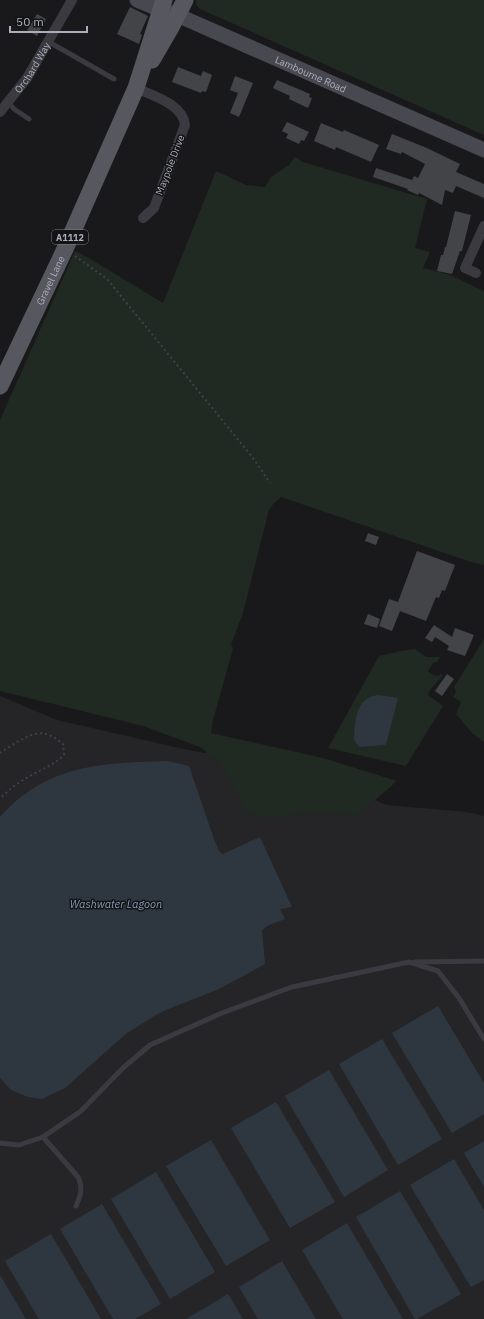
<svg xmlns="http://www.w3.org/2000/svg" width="484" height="1319" viewBox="0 0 484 1319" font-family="'IBM Plex Sans',sans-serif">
  <rect width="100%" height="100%" fill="#19191b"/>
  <!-- built -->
  <polygon fill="#252528" points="0,696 57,720 179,748 205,753 216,748 346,786 386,805 467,812 484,816 484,1319 0,1319"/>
  <!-- green -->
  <g fill="#202922">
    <polygon points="196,0 484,0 484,135 200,9 196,5"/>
    <polygon points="295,157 303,162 427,199 415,248 430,252 423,268 450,275 484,291 484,565 468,561 281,497 274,503 269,510 243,613 231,645 233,649 213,720 211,733 323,758 397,781 358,815 315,811 270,819 246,812 222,764 200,747 143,726 0,691 0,420 75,251 89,258 163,303 216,171 246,185 265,187 271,177 289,165"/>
    <polygon points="484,639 484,742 473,734 456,714 461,702 453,697 456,692 454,687"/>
    <polygon points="415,649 426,657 440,657 437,662 433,663 428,671 433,675 438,676 441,674 443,675 430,690 428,695 443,706 406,766 328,748 379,656 401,651"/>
  </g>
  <!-- water -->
  <g fill="#2e3740">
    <path d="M378,695L398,698L387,741L385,745L359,747L354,740C355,721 355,698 378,695Z"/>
    <path d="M168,761L189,766L214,839L219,851L223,854L260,837L292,907L280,909L285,919L269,925L262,930L265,964L219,989L161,1012L127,1033L65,1088L42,1099L28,1097L11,1090L0,1078V817C46,764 103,763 168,761Z"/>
    <polygon points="438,1006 484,1083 484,1114 452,1133 392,1033"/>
    <polygon points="382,1039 442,1139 398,1165 339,1064"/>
    <polygon points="329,1070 388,1170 344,1197 285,1096"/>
    <polygon points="276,1102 335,1202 290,1228 231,1128"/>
    <polygon points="211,1140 270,1240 226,1266 166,1166"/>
    <polygon points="484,1141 484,1187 464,1153"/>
    <polygon points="454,1159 484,1210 484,1280 471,1287 410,1185"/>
    <polygon points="156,1172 215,1272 170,1299 111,1199"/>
    <polygon points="400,1191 461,1294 417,1319 415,1319 356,1217"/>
    <polygon points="102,1204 161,1304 135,1319 113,1319 60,1229"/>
    <polygon points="347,1223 403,1319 343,1319 302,1250"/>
    <polygon points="51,1234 101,1319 39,1319 5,1261"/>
    <polygon points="282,1261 316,1319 258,1319 239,1287"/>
    <polygon points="0,1275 26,1319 0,1319"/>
    <polygon points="228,1294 243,1319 186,1319"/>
  </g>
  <!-- building -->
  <g fill="#434448">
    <polygon points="130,7 148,16 140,34 142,35 139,44 117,34"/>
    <polygon points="37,14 46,19 37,36 27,30"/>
    <polygon points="178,67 201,76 203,71 212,75 206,92 202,91 201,93 172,82"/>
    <polygon points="235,76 253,83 239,117 230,113 238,93 230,90"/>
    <polygon points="277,80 310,94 309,97 312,98 308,108 289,99 290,96 273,88"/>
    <polygon points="287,122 309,132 304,141 301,140 299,144 286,138 288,134 282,131"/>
    <polygon points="321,123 343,132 344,130 379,145 371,162 336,147 335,150 314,141"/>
    <polygon points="392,134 427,148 460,164 456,172 484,184 484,198 456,186 453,193 445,190 442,205 419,193 418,195 407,190 408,189 373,177 376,168 412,180 414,176 418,178 425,164 402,152 401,154 386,149"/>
    <polygon points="455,211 471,215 462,251 460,251 452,274 437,271 441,255 443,255 445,247 446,247"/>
    <polygon points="368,533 379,537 376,545 365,541"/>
    <polygon points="417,551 455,565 445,591 442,590 439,598 436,597 426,621 400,611 392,631 379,626 389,599 398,602"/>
    <polygon points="368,614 380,619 377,628 364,624"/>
    <polygon points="434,625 452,637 455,628 474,635 465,656 447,650 449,646 435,637 432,642 425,638"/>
    <polygon points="447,674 454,679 442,696 435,691"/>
  </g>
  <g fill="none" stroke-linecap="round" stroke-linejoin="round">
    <!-- path -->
    <g stroke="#404247" stroke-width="2" stroke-dasharray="2 3" stroke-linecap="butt">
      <polyline points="75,256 107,279 253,458 270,483"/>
      <path d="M0,753C13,745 34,728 49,735C54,737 59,741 63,744L64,755C54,765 42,769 30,776C19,782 8,790 0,799"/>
    </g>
    <!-- lane -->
    <g stroke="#3a3a40" stroke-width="5">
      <polyline points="49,42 114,79"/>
      <polyline points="9,103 14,109 29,119"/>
      <polyline points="415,962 484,961"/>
      <path d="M43,1137L78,1177C83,1188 81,1195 76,1206"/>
      <polyline points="0,1143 19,1145 43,1137 81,1111 123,1068 150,1045 222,1013 292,987 409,962 438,971 459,998 484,1039"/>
    </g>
    <!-- street -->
    <g stroke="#3a3a40" stroke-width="10">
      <path d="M136,88C153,96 183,104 185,125L154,208L143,218"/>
      <path id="s1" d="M0,112L27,78L72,0"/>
      <polyline points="476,273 465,268 484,226"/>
    </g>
    <!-- secondary -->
    <path stroke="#484950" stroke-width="15" id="s2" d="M137,0L161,10L177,15L484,150"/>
    <!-- primary -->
    <g stroke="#56575f" stroke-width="17">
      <polyline points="152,60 170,29 185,0"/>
      <path id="s3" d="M0,386L65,249L136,88L164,0"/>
    </g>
  </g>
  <g text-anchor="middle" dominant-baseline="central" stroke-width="3" stroke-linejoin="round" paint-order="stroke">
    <!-- shield labels -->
    <rect fill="#141416" stroke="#7e808a" stroke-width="1" x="52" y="230" width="36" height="14" rx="3"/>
    <g font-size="9" font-weight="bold" fill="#abafbb">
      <text x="70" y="237">A1112</text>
    </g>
    <!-- street labels -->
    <g font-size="10" fill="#abafbb" stroke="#141416">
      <text stroke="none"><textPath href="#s1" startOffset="55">Orchard Way</textPath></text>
      <text stroke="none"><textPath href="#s2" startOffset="189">Lambourne Road</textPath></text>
      <text transform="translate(170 165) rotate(-69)">Maypole Drive</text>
      <text stroke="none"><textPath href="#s3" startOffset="117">Gravel Lane</textPath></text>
    </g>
    <!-- water labels -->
    <g font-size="11" font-style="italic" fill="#829cb6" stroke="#141416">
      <text x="116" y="904">Washwater Lagoon</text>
    </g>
  </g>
  <!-- scale -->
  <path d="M10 26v6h77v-6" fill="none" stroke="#abafbb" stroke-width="2"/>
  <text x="16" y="26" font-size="12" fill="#abafbb" stroke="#141416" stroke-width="3" paint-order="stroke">50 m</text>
</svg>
